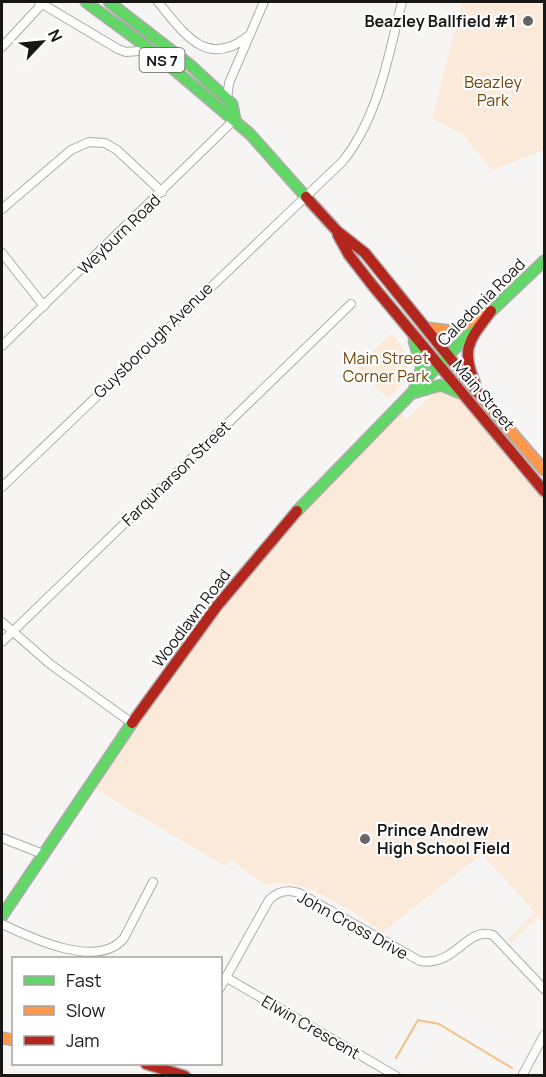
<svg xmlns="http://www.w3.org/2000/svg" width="546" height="1077" viewBox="0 0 546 1077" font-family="Manrope,sans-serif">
  <rect width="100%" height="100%" fill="#f7f5f3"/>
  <!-- green -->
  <g fill="#fbeada">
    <polygon points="462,2 544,2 544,150 492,170 462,134 432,119"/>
    <path d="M392,333C413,360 413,374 388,399L357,366Z"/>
    <path d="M446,382L544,496V921L539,916L511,943L508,939L535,912L482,854L383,932C355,915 298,870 266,886L230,859L225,866L95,789L243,570L353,463L400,412L406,420Z"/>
  </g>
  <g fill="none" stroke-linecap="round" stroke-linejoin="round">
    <!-- stream -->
    <polyline stroke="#f3be87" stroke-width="2" points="396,1058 418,1020 439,1024 512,1068"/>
    <defs>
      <g id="street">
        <polyline points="39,2 118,49 126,52 151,50"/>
        <path d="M158,2C183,32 206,69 247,37"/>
        <polyline points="2,47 42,4"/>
        <polyline points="227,99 229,83 264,2"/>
        <polyline points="2,209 71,150 89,142 105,143 117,150 162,192"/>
        <polyline points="2,253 44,306"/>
        <polyline points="2,346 235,119"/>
        <path d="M2,487L343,161C379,116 388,56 402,2"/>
        <polyline points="2,622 50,664 132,723"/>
        <polyline points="2,642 351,304"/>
        <polyline points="2,838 43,854"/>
        <path d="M2,924C31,938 98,970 124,938L153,882"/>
        <polyline points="227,978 396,1076"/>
        <path d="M220,988L269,900C278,891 287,889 299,893L420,961C456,967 466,926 493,935L544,989"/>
        <polyline points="522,1076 544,1035"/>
      </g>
      <g id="fast">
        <polyline points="86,2 151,50 250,134 306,197"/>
        <polyline points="109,2 190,65 227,99 232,104 235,119"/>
        <polyline points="486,316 544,261"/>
        <polyline points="413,393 422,367 414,341"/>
        <polyline points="413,393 441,385 460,393"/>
        <polyline points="297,511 474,329"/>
        <polyline points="2,916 132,723"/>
      </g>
      <g id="slow">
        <polyline points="428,328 452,331 487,313"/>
        <polyline points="479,394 544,470"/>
        <polyline points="2,1038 14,1040"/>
      </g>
      <g id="jam">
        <polyline points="306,197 337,231 365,253 479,394"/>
        <polyline points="338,235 349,255 373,286 544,491"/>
        <path d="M475,383C460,347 470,340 491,311"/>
        <polyline points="132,723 217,606 297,511"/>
        <polyline points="146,1064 185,1076"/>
      </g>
    </defs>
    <!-- street casing -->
    <use href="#street" stroke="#aeacab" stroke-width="10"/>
    <!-- fast casing -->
    <use href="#fast" stroke="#aeacab" stroke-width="13"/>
    <!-- slow casing -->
    <use href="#slow" stroke="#aeacab" stroke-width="13"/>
    <!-- jam casing -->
    <use href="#jam" stroke="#aeacab" stroke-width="13"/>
    <!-- street -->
    <use href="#street" stroke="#fefefd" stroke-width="8"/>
    <!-- fast -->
    <use href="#fast" stroke="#63d668" stroke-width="10"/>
    <!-- slow -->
    <use href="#slow" stroke="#ff974d" stroke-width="10"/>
    <!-- jam -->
    <use href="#jam" stroke="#b3261e" stroke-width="10"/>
  </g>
  <!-- markers -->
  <g fill="#666563" stroke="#fff" stroke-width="2">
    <circle cx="528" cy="21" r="6"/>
    <circle cx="365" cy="839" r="6"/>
  </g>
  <g text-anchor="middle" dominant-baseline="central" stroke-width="4.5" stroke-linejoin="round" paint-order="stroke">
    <!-- shield labels -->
    <rect fill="#fff" stroke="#5d5d5c" stroke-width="1.5" x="139.5" y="48" width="45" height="24" rx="4.5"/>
    <g font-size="15" font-weight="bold" fill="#181716">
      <text x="162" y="60">NS 7</text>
    </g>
    <!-- poi labels -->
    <g font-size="16" font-weight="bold" fill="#181716" stroke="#fff" text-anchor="end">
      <text x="516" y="21">Beazley Ballfield #1</text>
      <text x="377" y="830" text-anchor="start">Prince Andrew<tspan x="377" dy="18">High School Field</tspan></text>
    </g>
    <!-- park labels -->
    <g font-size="16" fill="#78470a" stroke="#fff">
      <text x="493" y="82">Beazley<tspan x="493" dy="18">Park</tspan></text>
      <text x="386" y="358">Main Street<tspan x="386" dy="18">Corner Park</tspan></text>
    </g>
    <!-- street labels -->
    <g font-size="16" fill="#181716" stroke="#fff">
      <text transform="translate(119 234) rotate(-44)">Weyburn Road</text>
      <text transform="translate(481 302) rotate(-45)">Caledonia Road</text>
      <text transform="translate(153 340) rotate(-44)">Guysborough Avenue</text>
      <text transform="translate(484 395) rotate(50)">Main Street</text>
      <text transform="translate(176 473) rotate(-44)">Farquharson Street</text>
      <text transform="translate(191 618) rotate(-53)">Woodlawn Road</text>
      <text transform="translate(353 925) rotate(29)">John Cross Drive</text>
      <text transform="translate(311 1027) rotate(30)">Elwin Crescent</text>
    </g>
  </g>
  <!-- border -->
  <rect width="546" height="1077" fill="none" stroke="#181716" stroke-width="6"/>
  <!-- legend -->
  <rect x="12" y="957" width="210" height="108" fill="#ffffff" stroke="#a3a2a2" stroke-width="1.5"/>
  <rect x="24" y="976" width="30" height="9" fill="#63d668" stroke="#a3a2a2" stroke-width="1.5"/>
  <text x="66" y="987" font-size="18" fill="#181716">Fast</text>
  <rect x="24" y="1006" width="30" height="9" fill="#ff974d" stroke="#a3a2a2" stroke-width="1.5"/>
  <text x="66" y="1017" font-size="18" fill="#181716">Slow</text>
  <rect x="24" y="1036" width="30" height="9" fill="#b3261e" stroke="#a3a2a2" stroke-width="1.5"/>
  <text x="66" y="1047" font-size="18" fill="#181716">Jam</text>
  <!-- north arrow -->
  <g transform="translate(42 42) rotate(64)" stroke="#ffffff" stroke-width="4.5" paint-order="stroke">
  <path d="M0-4.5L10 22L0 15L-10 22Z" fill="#181716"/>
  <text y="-9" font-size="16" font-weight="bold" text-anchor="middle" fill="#181716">N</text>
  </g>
</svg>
